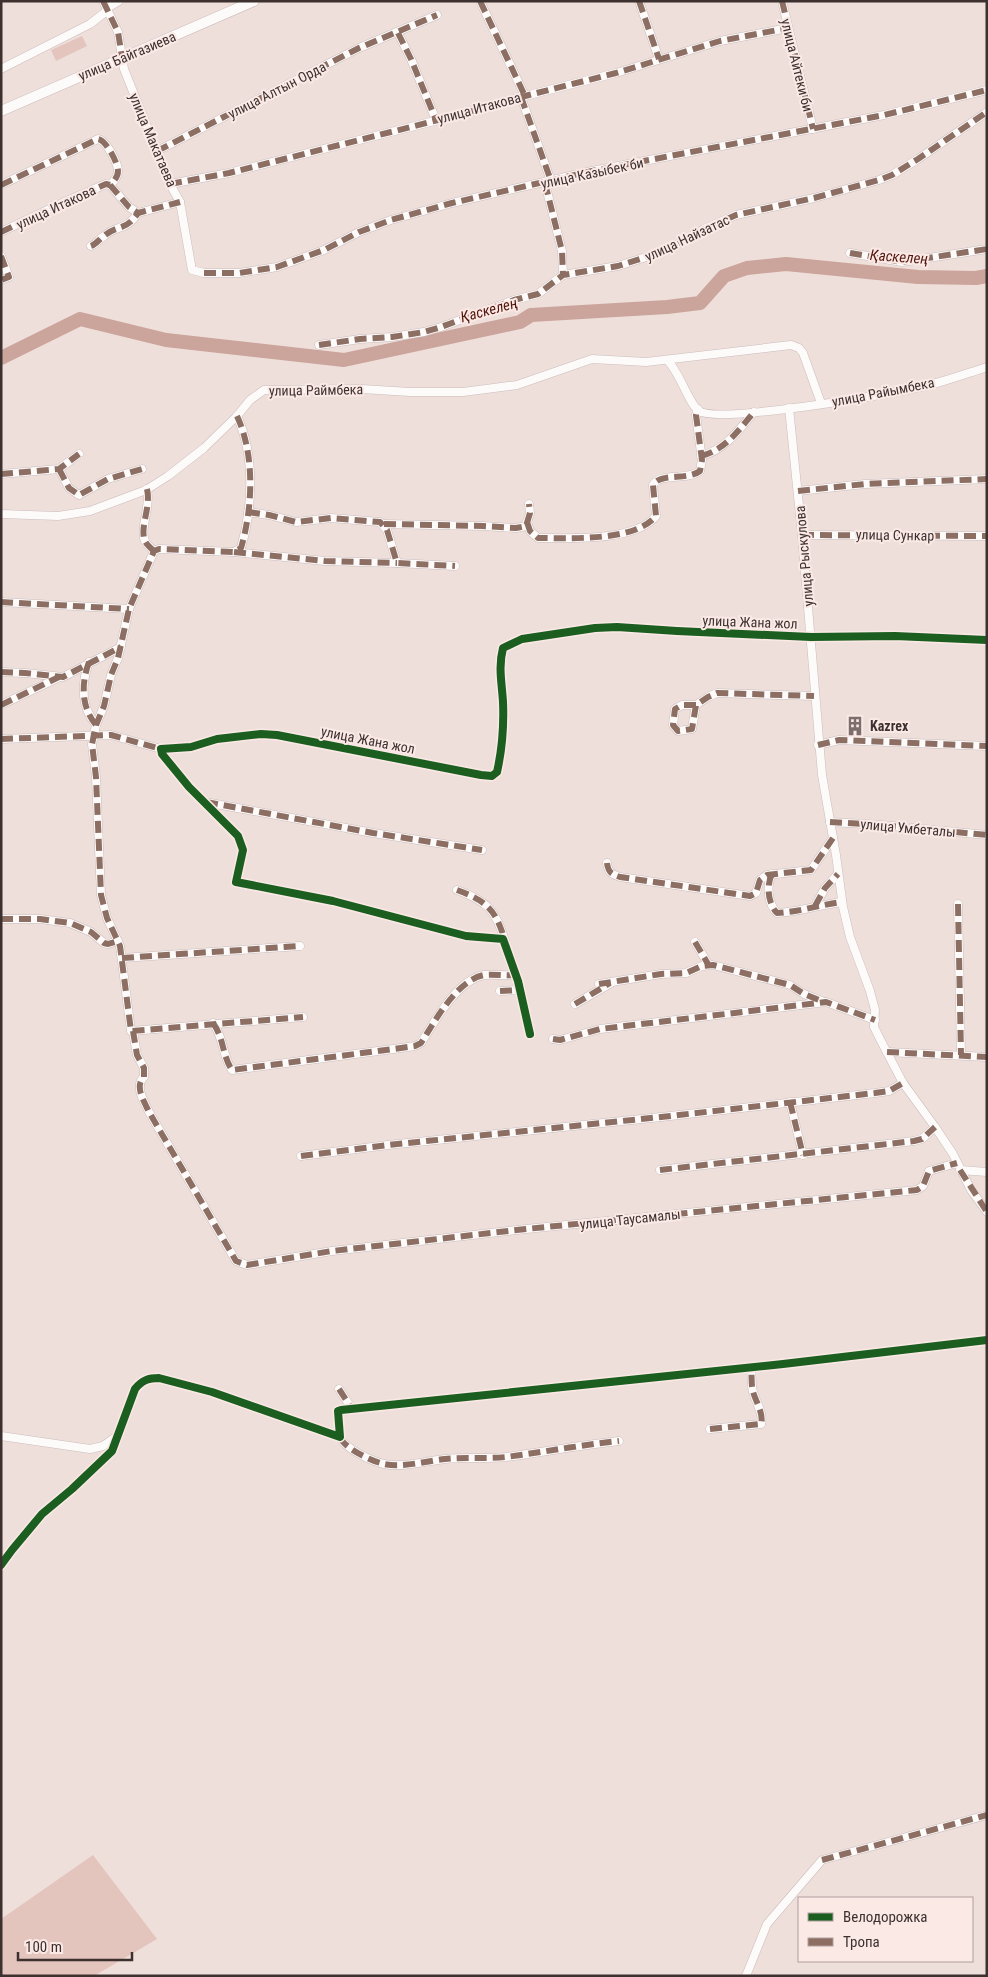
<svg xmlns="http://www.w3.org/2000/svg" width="988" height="1977" viewBox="0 0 988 1977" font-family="'Roboto Condensed',sans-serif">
  <rect width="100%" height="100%" fill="#efdfdb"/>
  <!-- green -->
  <g fill="#e4c5be">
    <polygon points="82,36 87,46 56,61 51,50"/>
    <polygon points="93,1855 157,1939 94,1976 1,1976 1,1919"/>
  </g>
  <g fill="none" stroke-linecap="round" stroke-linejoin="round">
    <!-- river -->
    <polyline stroke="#cba49c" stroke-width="14" points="1,358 80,319 166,340 344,360 520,322 531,315 667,307 700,303 724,276 747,268 786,264 918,277 976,278 987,276"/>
    <defs>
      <g id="minor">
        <polyline points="103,1 118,32 124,69 170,184 180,202 192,270 204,273 239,273 277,267 324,250 359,232 391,220 452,203 592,171 884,115 987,90"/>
        <polyline points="480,1 525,96"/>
        <polyline points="639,1 659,59"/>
        <polyline points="782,1 813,129"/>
        <polyline points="107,8 119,1"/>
        <polyline points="398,33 411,59 436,120"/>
        <polyline points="1,69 90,24 108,10"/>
        <polyline points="521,97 551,181"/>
        <polyline points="157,151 359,48 437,15"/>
        <polyline points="545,183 562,251 563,275"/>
        <polyline points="170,184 229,173 458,115 521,97 616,73 720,41 788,28"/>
        <path d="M1,185L98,139C106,140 118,163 118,171C118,177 114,181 110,185"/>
        <polyline points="110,185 129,207 138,213 180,202"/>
        <polyline points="1,232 62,203 106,184 110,185"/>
        <path d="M91,246C97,244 99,239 104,236C118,224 125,232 138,213"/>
        <polyline points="850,253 902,262 987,249"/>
        <polyline points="1,256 9,277 1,280"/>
        <polyline points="319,345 360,339 392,337 424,332 441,327 514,300 538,294 563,275 618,266 668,250 704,229 736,215 814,198 879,180 892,175 918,159 987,112"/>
        <path d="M667,360C680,372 688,403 699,411C719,424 890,394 921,387C943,382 965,374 987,367"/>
        <polyline points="789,408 802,535 822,775 836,855 843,907 850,937 870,991 875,1010 874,1027 880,1039 903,1083 935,1127 953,1154 971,1190 987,1212"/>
        <path d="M237,416C255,455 253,507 241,548L234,552L159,549L154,551L129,609L118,658L111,675L104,706L96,725L92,744L96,777L101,895L107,918L120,946L131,1031L303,1017"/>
        <path d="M701,456C725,450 739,430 754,412"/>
        <polyline points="59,469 69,488 79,495 108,479 142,469"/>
        <polyline points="1,474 59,469 79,454"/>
        <path d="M147,489C151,506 141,524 144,538C145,544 150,547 154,551"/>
        <polyline points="798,491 865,484 987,479"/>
        <polyline points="248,512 269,515 296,522 331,518 380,522 387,530 397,563 455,566"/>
        <polyline points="1,514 58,516 90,511 146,490 168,476 204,448 237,416 250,400 264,390 362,389 410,392 463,392 517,385 592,359 646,362 791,345 799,348 803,353 821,403"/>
        <path d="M527,522L530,531L538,538C569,538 635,542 656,516L653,485C661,472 687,481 700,471L702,460L696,415L698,409"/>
        <polyline points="384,524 483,526 516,528 526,526 530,513 529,504"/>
        <polyline points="802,535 987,536"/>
        <polyline points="234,552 325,561 397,563"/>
        <polyline points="1,602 129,609"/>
        <path d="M89,662C81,684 81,707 96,725"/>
        <polyline points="1,672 25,673 63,677 121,647"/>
        <polyline points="1,705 58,678"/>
        <polyline points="696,705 682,705 675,709 673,725 678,731 692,729 696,705 708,697 717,693 814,696"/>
        <polyline points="1,739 111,735 161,749"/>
        <polyline points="818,745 839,740 987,746"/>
        <polyline points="205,802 373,833 482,850"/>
        <polyline points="830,822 881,825 987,835"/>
        <path d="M607,863C608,872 611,874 620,877L750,896L756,893L760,880L767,875L811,870L833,838"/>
        <path d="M772,874C766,885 768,904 777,913C799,912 819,905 842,902"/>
        <path d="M457,890C487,901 496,910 505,941"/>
        <polyline points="958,904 961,1055"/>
        <polyline points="815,906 825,888 838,874"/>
        <polyline points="1,919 40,919 70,923 91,932 104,943 108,944 118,941"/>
        <polyline points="695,942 708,964"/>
        <polyline points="122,958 300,946"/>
        <polyline points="599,984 661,974 686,973 702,966 713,965 790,985 804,994 824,1002"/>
        <polyline points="500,991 520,990"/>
        <polyline points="575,1004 611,983"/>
        <path d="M213,1023C224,1038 222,1055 232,1070L401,1048L415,1046L421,1043C435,1021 457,980 484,975C495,974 505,976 516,975"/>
        <path d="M133,1031L137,1055L144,1068V1077C134,1086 144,1101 149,1112L236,1261L247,1265L332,1251L526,1229L917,1190L923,1186L929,1171L957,1163"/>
        <path d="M530,1034L518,981L503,939L466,936L333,901L236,882L243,850L238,836L189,787L162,754L161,749L191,747L217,739L261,734L277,735L481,775L492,776L497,772C502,750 504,726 503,702C502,684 498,667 503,648L522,639L595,628L617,627L677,631L811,637L895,636L987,640"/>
        <polyline points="553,1039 560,1040 600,1029 826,1002 875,1020"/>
        <polyline points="887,1052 987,1057"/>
        <polyline points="790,1102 803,1155"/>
        <polyline points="301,1156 388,1145 661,1117 875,1093 889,1091 903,1083"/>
        <polyline points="660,1170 914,1141 922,1139 935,1127"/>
        <polyline points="960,1170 987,1172"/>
        <polyline points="339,1389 352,1409"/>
        <path d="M710,1429L761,1424C764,1414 756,1402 753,1392C751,1385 752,1375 751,1367"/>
        <polyline points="1,1436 90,1449 103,1446 117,1436"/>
        <path d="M340,1437C344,1448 371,1461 384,1464C402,1468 426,1461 445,1459C465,1457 486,1459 506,1457C544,1452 581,1445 619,1441"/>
        <path d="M1,1565L12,1550L42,1514L72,1489L112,1451L135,1389C142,1380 149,1378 159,1378L212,1392L340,1437L338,1411L341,1410L783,1364L987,1340"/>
        <polyline points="746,1976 767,1924 822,1860 987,1815"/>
      </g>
      <polyline id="major" points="1,111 254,1"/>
    </defs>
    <!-- minor casing -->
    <use href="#minor" stroke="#cabdbb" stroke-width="9"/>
    <!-- major casing -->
    <use href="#major" stroke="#cabdbb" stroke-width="11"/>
    <!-- minor -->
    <use href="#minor" stroke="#fdfafa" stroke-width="8"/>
    <!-- major -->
    <use href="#major" stroke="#fdfafa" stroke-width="10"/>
    <!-- quiet -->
    <g stroke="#8d6e63" stroke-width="6" stroke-dasharray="12 6" stroke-linecap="butt">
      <polyline points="103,1 118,32 122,57"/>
      <polyline points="480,1 525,96"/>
      <polyline points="639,1 659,59"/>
      <polyline points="782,1 813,129"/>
      <polyline points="398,33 411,59 436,120"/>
      <polyline points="521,97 551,181"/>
      <polyline points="157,151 359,48 437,15"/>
      <polyline points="545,183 562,251 563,275"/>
      <polyline points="170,184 229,173 458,115 521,97 616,73 720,41 788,28"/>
      <path d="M1,185L98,139C106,140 118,163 118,171C118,177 114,181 110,185"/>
      <polyline points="110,185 129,207 138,213 180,202"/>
      <polyline points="1,232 62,203 106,184 110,185"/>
      <path d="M91,246C97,244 99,239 104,236C118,224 125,232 138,213"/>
      <polyline points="850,253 902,262 987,249"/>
      <polyline points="1,256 9,277 1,280"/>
      <polyline points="204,273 239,273 277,267 324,250 359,232 391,220 452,203 592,171 884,115 987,90"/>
      <polyline points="319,345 360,339 392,337 424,332 441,327 514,300 538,294 563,275 618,266 668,250 704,229 736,215 814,198 879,180 892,175 918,159 987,112"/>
      <path d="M237,416C255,455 253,507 241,548L234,552L159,549L154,551L129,609L118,658L111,675L104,706L96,725L92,744L96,777L101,895L107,918L120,946L131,1031L303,1017"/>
      <path d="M701,456C725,450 739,430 754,412"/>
      <polyline points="59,469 69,488 79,495 108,479 142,469"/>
      <polyline points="1,474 59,469 79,454"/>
      <path d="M147,489C151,506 141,524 144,538C145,544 150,547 154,551"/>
      <polyline points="798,491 865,484 987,479"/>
      <polyline points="248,512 269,515 296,522 331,518 380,522 387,530 397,563 455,566"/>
      <path d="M527,522L530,531L538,538C569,538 635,542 656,516L653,485C661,472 687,481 700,471L702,460L696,415L698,409"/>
      <polyline points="384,524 483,526 516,528 526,526 530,513 529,504"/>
      <polyline points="802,535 987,536"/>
      <polyline points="234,552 325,561 397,563"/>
      <polyline points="1,602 129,609"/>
      <path d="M89,662C81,684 81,707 96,725"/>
      <polyline points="1,672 25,673 63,677 121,647"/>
      <polyline points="1,705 59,677"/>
      <polyline points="696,705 682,705 675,709 673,725 678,731 692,729 696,705 708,697 717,693 814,696"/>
      <polyline points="1,739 111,735 161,749"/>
      <polyline points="818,745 839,740 987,746"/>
      <polyline points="206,802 373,833 482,850"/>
      <polyline points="830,822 881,825 987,835"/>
      <path d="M607,863C608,872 611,874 620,877L750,896L756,893L760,880L767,875L811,870L833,838"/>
      <path d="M772,874C766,885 768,904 777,913C799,912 819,905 842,902"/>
      <path d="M457,890C487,901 496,910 505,941"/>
      <polyline points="958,904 961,1055"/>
      <polyline points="815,906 825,888 838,874"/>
      <polyline points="1,919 40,919 70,923 91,932 104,943 108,944 118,941"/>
      <polyline points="695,942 708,964"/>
      <polyline points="122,958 300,946"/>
      <polyline points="599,984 661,974 686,973 702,966 713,965 790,985 804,994 824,1002"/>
      <polyline points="500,991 520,990"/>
      <polyline points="575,1004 610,983"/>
      <path d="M213,1023C224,1038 222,1055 232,1070L401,1048L415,1046L421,1043C435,1021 457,980 484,975C495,974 505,976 516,975"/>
      <path d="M133,1031L137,1055L144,1068V1077C134,1086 144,1101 149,1112L236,1261L247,1265L332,1251L526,1229L917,1190L923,1186L929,1171L957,1163"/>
      <polyline points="553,1039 560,1040 600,1029 826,1002 875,1020"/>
      <polyline points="887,1052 987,1057"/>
      <polyline points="790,1102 803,1155"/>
      <polyline points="301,1156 388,1145 661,1117 875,1093 889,1091 903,1083"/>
      <polyline points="660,1170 914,1141 922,1139 935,1127"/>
      <polyline points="960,1170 987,1212"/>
      <polyline points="339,1389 352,1409"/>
      <path d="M710,1429L761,1424C764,1414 756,1402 753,1392C751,1385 752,1375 751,1367"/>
      <path d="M340,1437C344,1448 371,1461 384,1464C402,1468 426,1461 445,1459C465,1457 486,1459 506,1457C544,1452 581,1445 619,1441"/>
      <polyline points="822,1860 987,1815"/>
    </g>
    <defs>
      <g id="cycleway">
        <path d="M530,1034L518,981L503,939L466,936L333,901L236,882L243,850L238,836L189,787L162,754L161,749L191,747L217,739L261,734L277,735L481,775L492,776L497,772C502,750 504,726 503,702C502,684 498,667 503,648L522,639L595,628L617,627L677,631L811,637L895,636L987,640"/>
        <path d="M1,1565L12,1550L42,1514L72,1489L112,1451L135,1389C142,1380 149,1378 159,1378L212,1392L340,1437L338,1411L341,1410L783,1364L987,1340"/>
      </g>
    </defs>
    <!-- cycleway casing -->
    <use href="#cycleway" stroke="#fbe9e6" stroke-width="11"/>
    <!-- cycleway -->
    <use href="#cycleway" stroke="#1b5e20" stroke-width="8"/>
  </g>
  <!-- icons -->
  <defs>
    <symbol id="building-bare" viewBox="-9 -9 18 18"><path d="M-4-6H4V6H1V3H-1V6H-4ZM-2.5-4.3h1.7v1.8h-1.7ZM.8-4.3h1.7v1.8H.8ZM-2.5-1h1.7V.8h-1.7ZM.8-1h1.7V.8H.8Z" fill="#7b6e6b" stroke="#fbe9e6" stroke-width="2.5" paint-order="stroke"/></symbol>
  </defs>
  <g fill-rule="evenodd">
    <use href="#building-bare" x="841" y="712" width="28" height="28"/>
  </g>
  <g text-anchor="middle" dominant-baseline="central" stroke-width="4" stroke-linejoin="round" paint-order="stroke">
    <!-- street labels -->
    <g font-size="14" fill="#3d312f" stroke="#fbe9e6">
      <text transform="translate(127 56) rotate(-23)">улица Байгазиева</text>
      <text transform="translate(797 65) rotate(76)">улица Айтеки би</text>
      <text transform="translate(277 90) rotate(-27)">улица Алтын Орда</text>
      <text transform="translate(479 108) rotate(-15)">улица Итакова</text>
      <text transform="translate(153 140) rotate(67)">улица Макатаева</text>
      <text transform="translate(592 173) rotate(-12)">улица Казыбек би</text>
      <text transform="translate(56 207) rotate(-25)">улица Итакова</text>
      <text transform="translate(687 238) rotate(-25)">улица Найзатас</text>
      <text transform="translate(316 390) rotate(-1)">улица Раймбека</text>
      <text transform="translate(883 392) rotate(-11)">улица Райымбека</text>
      <text transform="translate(895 535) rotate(1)">улица Сункар</text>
      <text transform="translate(804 556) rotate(-95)">улица Рыскулова</text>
      <text transform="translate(750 622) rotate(2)">улица Жана жол</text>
      <text transform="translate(368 740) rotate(11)">улица Жана жол</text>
      <text transform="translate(908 828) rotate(5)">улица Умбеталы</text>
      <text transform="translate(630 1219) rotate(-6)">улица Таусамалы</text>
    </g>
    <!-- poi labels -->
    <g font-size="14" font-weight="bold" fill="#3d312f" stroke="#fbe9e6" text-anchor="start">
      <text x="870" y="726">Kazrex</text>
    </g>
    <!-- water labels -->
    <g font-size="15" font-style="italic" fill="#52150c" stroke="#fbe9e6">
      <text transform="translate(899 257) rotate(4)">Қаскелең</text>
      <text transform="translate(489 310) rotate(-15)">Қаскелең</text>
    </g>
  </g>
  <!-- border -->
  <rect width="988" height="1977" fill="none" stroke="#3d312f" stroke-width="5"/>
  <!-- legend -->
  <rect x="798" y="1897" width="175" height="65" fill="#fbe9e6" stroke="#af9f9d"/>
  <rect x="808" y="1913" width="25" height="8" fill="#1b5e20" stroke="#af9f9d"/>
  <text x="843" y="1922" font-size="15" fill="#3d312f">Велодорожка</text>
  <rect x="808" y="1938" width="25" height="8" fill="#8d6e63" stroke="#af9f9d"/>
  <text x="843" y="1947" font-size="15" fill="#3d312f">Тропа</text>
  <!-- scale -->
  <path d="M18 1952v8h114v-8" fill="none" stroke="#3d312f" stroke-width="2.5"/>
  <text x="25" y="1952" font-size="15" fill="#3d312f" stroke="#fbe9e6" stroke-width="4" paint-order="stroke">100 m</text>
</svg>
